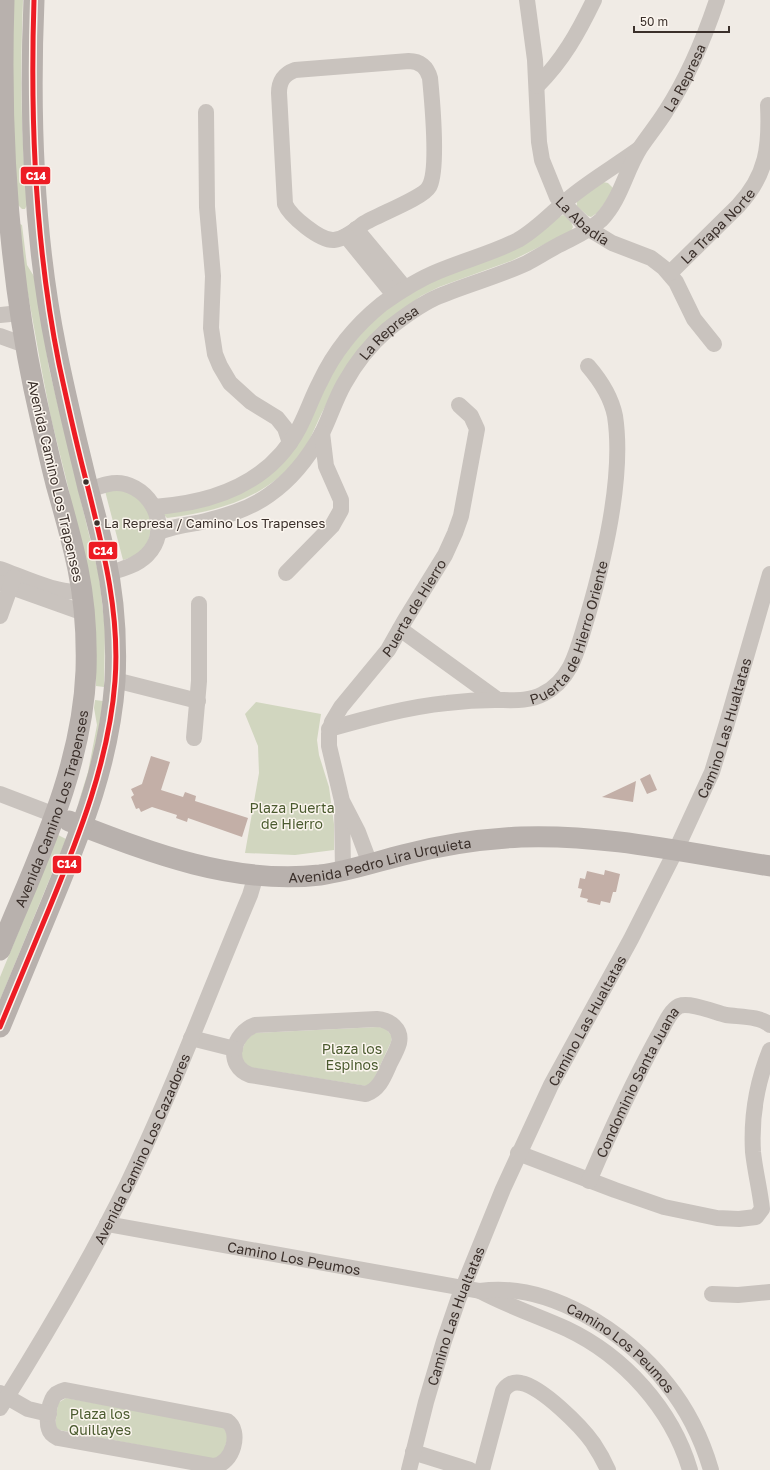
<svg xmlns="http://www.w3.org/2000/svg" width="770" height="1470" viewBox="0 0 770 1470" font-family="'Golos Text',sans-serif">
  <rect width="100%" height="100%" fill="#f0ebe5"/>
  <!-- green -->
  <g fill="#d1d6bf">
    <path d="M14,0H23C20,69 21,136 27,205L25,209H22L18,205C13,136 9,68 14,0Z"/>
    <polygon points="603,182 608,183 613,188 611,195 597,213 591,217 588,216 577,206 577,201"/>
    <path d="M563,215C568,217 572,222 573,227L571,231L511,261L439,287L421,296L405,308C386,331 368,353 350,376C342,386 332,396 325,407C316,423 311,441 300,455C268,498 217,512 167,518L163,514L248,489L348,349L367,327L388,307L407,294Z"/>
    <polygon points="20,224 22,225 27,265 35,278 49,368 99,576 105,629 104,687 96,686 96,650 69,491 51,418 42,372 24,272"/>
    <path d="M105,491H128C134,496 143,502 147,508C153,519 152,538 144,548C139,555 130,558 123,560Z"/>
    <path d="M95,700L103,701C98,736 92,771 78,804L88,772L97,725L94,708Z"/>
    <polygon points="256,702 321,714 317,740 319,755 329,787 334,824 334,850 295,855 245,853 259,773 258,746 245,714"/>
    <polygon points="58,835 66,839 0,1000 0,977"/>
    <polygon points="378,1027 385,1028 392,1036 391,1042 372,1083 366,1086 247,1067 240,1056 246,1040 255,1033"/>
    <polygon points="66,1398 223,1426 228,1436 223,1455 213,1459 59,1430 55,1426 58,1403"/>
  </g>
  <!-- building -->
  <g fill="#c3afa7">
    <polygon points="151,756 170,762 161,790 183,797 185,792 196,796 195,801 248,818 242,837 188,818 187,822 176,818 177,815 152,807 141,812 139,808 136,809 131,797 134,795 131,789 142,784"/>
    <polygon points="650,774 657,790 647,794 640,779"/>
    <polygon points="636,781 633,802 602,797"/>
    <polygon points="605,870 620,874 616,892 613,892 610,903 601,901 600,905 587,902 588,899 580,897 582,889 578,888 580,878 585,879 587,871 604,875"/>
  </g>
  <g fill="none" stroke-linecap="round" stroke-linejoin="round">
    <!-- minor -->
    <g stroke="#c9c3be" stroke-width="16">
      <path id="s1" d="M527,0L535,60L539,142L542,160L557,197L589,229L612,243L651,258L664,268L676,282L694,319L714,344"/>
      <path d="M409,61C420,61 427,67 430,78C432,99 439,171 429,187C423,198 377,215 363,224C355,230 345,239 334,240C320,241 290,216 285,204L279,93C279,81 284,74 295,70Z"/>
      <path d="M537,86C563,60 578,33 594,0"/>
      <polyline points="206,112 207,207 213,276 211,328 215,354 220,366 230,383 251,402 277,418 285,428 290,443"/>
      <polyline points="356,229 405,288"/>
      <polyline points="346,236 394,295"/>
      <path id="s2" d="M670,273L738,206C767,175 770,146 768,105"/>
      <polyline points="0,315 20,313"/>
      <polyline points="0,336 25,345"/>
      <path d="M89,490C100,486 112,481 125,484C155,492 171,531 147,555C137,565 123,569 109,573"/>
      <path d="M154,507C213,503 270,483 299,428C307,413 312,397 320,382C334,352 356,325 382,304C400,291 419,279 439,271C465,260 493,253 518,240C539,228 554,210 572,196C593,179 617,165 639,149"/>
      <path id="s3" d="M158,533C170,527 184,525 197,523C223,517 248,510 269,495C292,479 309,457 322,433C330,417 335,400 344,384C355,364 370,345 387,330C402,318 418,306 435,298C465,285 497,277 527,263C536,258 546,252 555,247C571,238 587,233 601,220C621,199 625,172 640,148C648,136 658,124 666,111C688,77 704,39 717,0"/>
      <path d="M0,569C23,577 59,595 82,591"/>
      <polyline points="286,573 332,526 341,510 341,500 326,466 322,433"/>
      <polyline points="0,583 84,613"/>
      <polyline points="0,616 14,577"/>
      <polyline points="400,629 498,700"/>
      <polyline points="115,680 198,701"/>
      <path id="s4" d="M329,729C368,718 407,707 447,703C463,701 479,700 495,700C512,700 528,702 543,694C555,688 564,678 570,667C578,652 582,634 587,618C604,560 624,475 615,416C611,396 601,381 588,366"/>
      <polyline points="194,738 199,681 199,604"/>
      <polyline points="0,794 55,815"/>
      <polyline points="342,805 343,871"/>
      <path id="s5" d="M370,864L358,832L342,801L329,746V734L332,722L341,707L388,650L405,620L445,555L455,533L461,516L477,429L471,416L459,405"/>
      <path d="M377,1019C390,1020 402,1029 399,1043C397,1050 393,1057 390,1063C384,1076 380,1089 366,1094L250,1075C224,1065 233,1033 255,1025Z"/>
      <polyline points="191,1038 235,1049"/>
      <path d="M518,1153L615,1190L664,1207L717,1218L739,1219L756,1217L762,1209C760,1190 755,1171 753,1152C751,1117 757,1082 770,1050"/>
      <path id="s6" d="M589,1181C610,1132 632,1084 657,1038C663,1029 669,1011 679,1006C690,1002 714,1012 726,1015C740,1017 760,1016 770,1025"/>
      <path id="s7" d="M107,1224L480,1291C508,1306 538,1316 567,1329C624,1356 672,1409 690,1470"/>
      <path id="s8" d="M480,1291C548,1281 627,1332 667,1384C687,1409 702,1439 711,1470"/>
      <polyline points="712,1294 738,1295 770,1292"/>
      <path d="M65,1390L227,1421C242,1431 233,1464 214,1466L58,1438C54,1436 50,1433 49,1429C46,1421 49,1400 56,1394C59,1392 61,1391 65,1390Z"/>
      <polyline points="0,1393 28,1409 49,1414"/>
      <path id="s9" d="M0,1408C46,1335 89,1262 127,1185C173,1090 209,992 250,895L256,875"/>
      <polyline points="413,1452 470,1470"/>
      <path id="s10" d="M409,1470L426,1402L444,1341L458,1300L503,1189L551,1085L631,939L676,850L712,772L727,723L770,574"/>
      <path d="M482,1470L503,1391C507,1385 513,1381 521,1383C542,1387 581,1426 593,1443C599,1452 604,1461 608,1470"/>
    </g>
    <!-- major -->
    <g stroke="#b8b1ad" stroke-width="21">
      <path id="s11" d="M69,821C149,852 232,885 320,875C349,871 375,862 403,855C441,845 481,839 521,837C605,834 687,853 770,866"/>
      <path id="s12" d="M0,950C37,859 82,771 86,671C87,637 85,603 78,569C72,540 64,512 56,484C48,452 41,421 34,389C7,261 0,130 4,0"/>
      <path d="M0,1027C18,984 35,942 53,899C83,826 109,762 115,681C117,639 114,596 105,555C100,532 94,510 88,488C77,442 65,395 56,348C33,234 29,116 34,0"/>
    </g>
    <defs>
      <path id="bus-1" d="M0,1027C16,988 32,949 49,909C79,836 109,761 115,681C120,615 104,552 88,488C77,447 68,406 59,364C35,244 30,122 34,0"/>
    </defs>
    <!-- bus-1 casing -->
    <use href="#bus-1" stroke="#fbf5ee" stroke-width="8"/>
    <!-- bus-1 -->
    <use href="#bus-1" stroke="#ed1c24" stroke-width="5"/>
  </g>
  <!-- markers -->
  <g fill="#3b302b" stroke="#fbf5ee" stroke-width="1.5">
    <circle cx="86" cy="482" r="3.5"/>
    <circle cx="97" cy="523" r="3.5"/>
  </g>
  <g text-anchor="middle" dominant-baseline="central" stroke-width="3" stroke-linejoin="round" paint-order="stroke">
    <!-- bus labels -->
    <g font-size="13" fill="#3b302b" stroke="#fbf5ee" text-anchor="start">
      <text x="104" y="523">La Represa / Camino Los Trapenses</text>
    </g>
    <!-- street labels -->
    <g font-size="14" fill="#3b302b" stroke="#fbf5ee">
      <text stroke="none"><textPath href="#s3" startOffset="731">La Represa</textPath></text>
      <text stroke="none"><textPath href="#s1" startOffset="236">La Abadía</textPath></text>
      <text stroke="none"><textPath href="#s2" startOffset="67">La Trapa Norte</textPath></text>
      <text stroke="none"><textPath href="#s3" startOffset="323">La Represa</textPath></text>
      <text transform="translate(56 481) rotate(77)">Avenida Camino Los Trapenses</text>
      <text stroke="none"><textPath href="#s5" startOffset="291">Puerta de Hierro</textPath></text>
      <text stroke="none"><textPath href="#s4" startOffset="286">Puerta de Hierro Oriente</textPath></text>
      <text stroke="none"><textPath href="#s10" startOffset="809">Camino Las Hualtatas</textPath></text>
      <text stroke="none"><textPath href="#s12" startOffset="151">Avenida Camino Los Trapenses</textPath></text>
      <text stroke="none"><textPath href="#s11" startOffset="321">Avenida Pedro Lira Urquieta</textPath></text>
      <text stroke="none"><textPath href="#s10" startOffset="485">Camino Las Hualtatas</textPath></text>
      <text stroke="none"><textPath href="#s6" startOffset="110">Condominio Santa Juana</textPath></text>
      <text stroke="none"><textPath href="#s9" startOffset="296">Avenida Camino Los Cazadores</textPath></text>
      <text stroke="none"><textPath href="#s7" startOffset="190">Camino Los Peumos</textPath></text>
      <text stroke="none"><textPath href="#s10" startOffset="161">Camino Las Hualtatas</textPath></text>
      <text stroke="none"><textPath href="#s8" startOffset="158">Camino Los Peumos</textPath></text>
    </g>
    <!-- park labels -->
    <g font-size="14" fill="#4a5a2e" stroke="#fbf5ee">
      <text x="292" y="807">Plaza Puerta<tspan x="292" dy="16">de Hierro</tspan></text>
      <text x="352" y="1048">Plaza los<tspan x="352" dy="16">Espinos</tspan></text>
      <text x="100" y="1413">Plaza los<tspan x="100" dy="16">Quillayes</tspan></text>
    </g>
  </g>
  <g stroke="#fbf5ee" stroke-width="1.5">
    <rect x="20" y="166" width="31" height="19" rx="4" fill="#ed1c24"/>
    <rect x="88" y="541" width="30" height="19" rx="4" fill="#ed1c24"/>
    <rect x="52" y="855" width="30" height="19" rx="4" fill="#ed1c24"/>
  </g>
  <g font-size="11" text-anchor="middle" font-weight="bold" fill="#fff">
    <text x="36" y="180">C14</text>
    <text x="103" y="555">C14</text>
    <text x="67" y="868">C14</text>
  </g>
  <!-- scale -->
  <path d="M634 26v6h95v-6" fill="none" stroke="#3b302b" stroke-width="2"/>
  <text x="640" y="26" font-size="12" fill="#3b302b" stroke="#fbf5ee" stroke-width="3" paint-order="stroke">50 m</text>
</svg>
